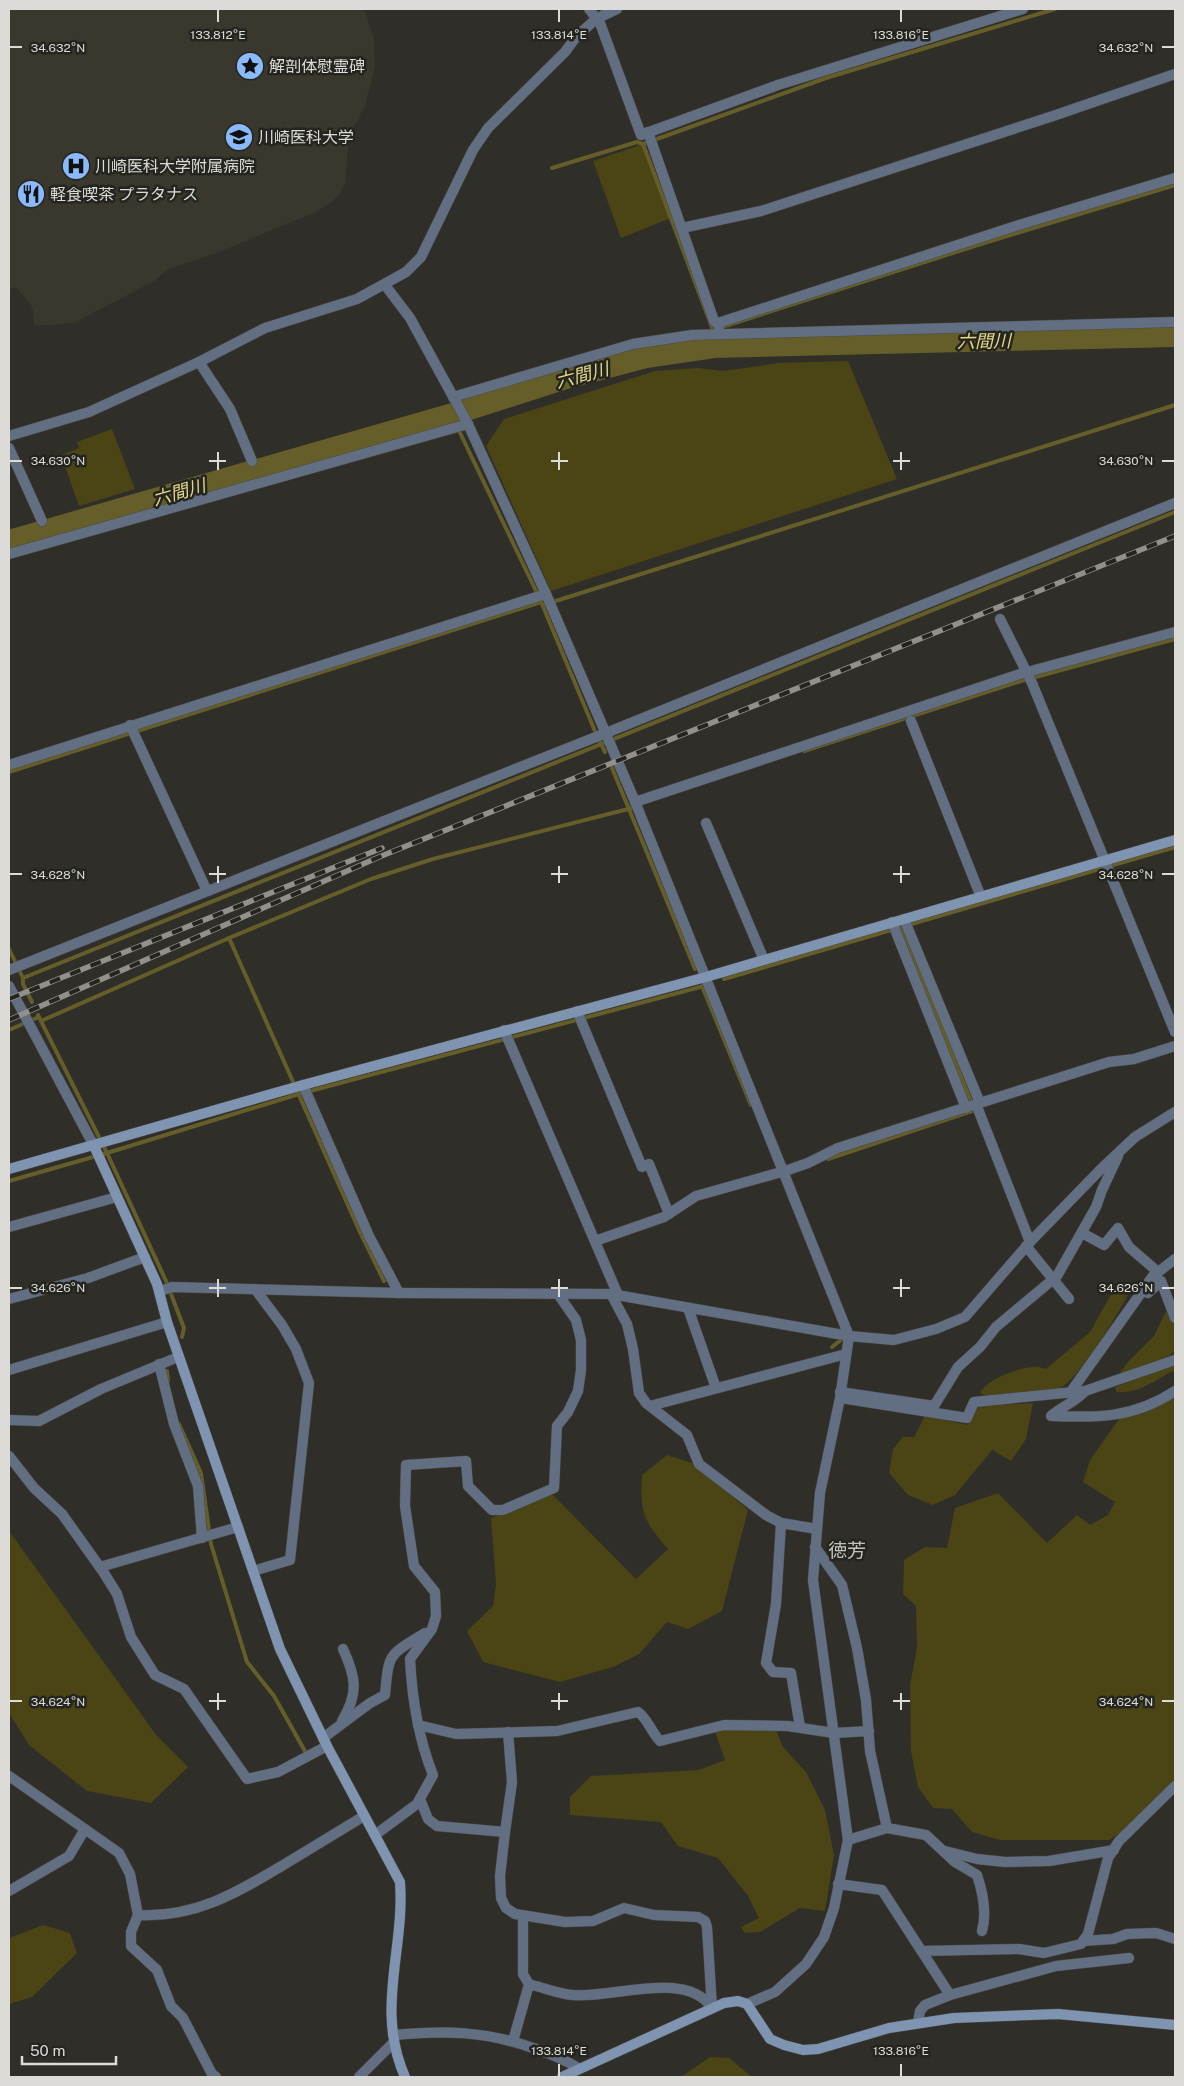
<svg xmlns="http://www.w3.org/2000/svg" width="1184" height="2086" viewBox="0 0 1184 2086" font-family="'Public Sans','Noto Sans JP',sans-serif">
  <rect width="100%" height="100%" fill="#2f2e29"/>
  <!-- built -->
  <polygon fill="#3a382d" points="9,9 364,9 374,39 375,67 365,106 349,135 345,184 340,193 332,202 316,212 219,252 166,270 156,280 74,323 34,326 33,310 31,305 16,287 9,289"/>
  <!-- green -->
  <g fill="#4b4414">
    <polygon points="643,144 671,218 621,238 593,161"/>
    <polygon points="848,361 897,479 551,591 486,446 504,419 655,371 698,368 723,371 779,363"/>
    <polygon points="112,429 135,489 79,506 61,455 79,448 77,442"/>
    <path d="M1123,1287L1129,1293C1119,1313 1077,1381 1059,1389C1048,1394 1000,1395 986,1396L980,1393C986,1380 1019,1367 1033,1367C1037,1366 1042,1368 1046,1369L1090,1332L1113,1291Z"/>
    <polygon points="1166,1311 1175,1327 1175,1350 1169,1356 1119,1374 1128,1362 1154,1336"/>
    <path d="M1175,1365V1370C1154,1380 1140,1394 1116,1392L1115,1387Z"/>
    <polygon points="1175,1397 1175,1779 1126,1829 1109,1840 1000,1840 972,1832 952,1809 933,1808 918,1787 911,1751 910,1685 917,1648 916,1606 903,1594 904,1560 925,1547 947,1548 955,1508 998,1493 1047,1543 1077,1515 1090,1525 1108,1515 1115,1502 1083,1482 1090,1460 1119,1419 1137,1414"/>
    <polygon points="1033,1403 1026,1439 1011,1461 992,1450 955,1495 933,1505 908,1495 889,1473 893,1449 903,1437 914,1437 925,1416 968,1425 979,1406"/>
    <path d="M667,1455L695,1464L748,1510L722,1611L688,1629L667,1622L639,1654L613,1667L560,1682L483,1662L467,1631L493,1606L496,1584L491,1518L552,1494L636,1579L668,1549C643,1520 640,1514 642,1475Z"/>
    <polygon points="9,1531 157,1736 188,1767 151,1803 87,1791 29,1745 9,1713"/>
    <polygon points="724,1730 776,1730 783,1747 806,1772 825,1810 834,1855 825,1911 800,1908 760,1932 745,1933 741,1927 759,1918 748,1896 718,1858 678,1846 661,1822 570,1815 570,1797 591,1776 699,1770 725,1760 715,1732"/>
    <polygon points="43,1925 70,1933 77,1953 32,1997 9,2004 9,1938"/>
    <polygon points="710,2057 729,2058 752,2077 681,2077"/>
  </g>
  <g fill="none" stroke-linecap="round" stroke-linejoin="round">
    <!-- stream -->
    <g stroke="#655e29" stroke-width="4">
      <polyline points="602,10 604,9"/>
      <polyline points="643,144 826,78 1055,9"/>
      <polyline points="552,168 637,142 643,144 716,338 716,347"/>
      <polyline points="719,328 981,244 1175,185"/>
      <polyline points="451,414 538,595"/>
      <polyline points="542,604 597,736"/>
      <polyline points="543,605 1175,405"/>
      <polyline points="600,742 605,752"/>
      <polyline points="804,751 1021,681 1175,639"/>
      <polyline points="612,768 695,969"/>
      <polyline points="9,772 541,602"/>
      <polyline points="901,927 972,1104"/>
      <polyline points="229,938 359,1230 384,1281"/>
      <polyline points="9,949 23,978"/>
      <polyline points="724,979 1175,847"/>
      <polyline points="702,986 751,1105"/>
      <polyline points="32,1002 23,984 23,978 1175,512"/>
      <polyline points="41,1021 229,938 371,879 433,859 636,807"/>
      <polyline points="9,1030 39,1017"/>
      <polyline points="828,1159 975,1110"/>
      <polyline points="9,1181 107,1153 38,1015"/>
      <polyline points="182,1337 184,1328 166,1281 107,1153 299,1094 704,986"/>
      <polyline points="832,1347 841,1340"/>
      <polyline points="167,1371 168,1381"/>
      <polyline points="179,1424 201,1473 211,1544 247,1662 274,1696 306,1753"/>
    </g>
    <!-- river -->
    <polyline stroke="#655e29" stroke-width="22" points="9,541 463,411 566,378 646,357 714,347 1175,336"/>
    <defs>
      <g id="street">
        <polyline points="589,9 600,23 641,135 778,85 1023,9"/>
        <polyline points="648,132 714,321 718,323 719,327"/>
        <polyline points="682,228 761,211 1053,116 1175,74"/>
        <polyline points="385,285 410,318 467,422 546,594 636,804 849,1336 840,1398 820,1493 813,1580 848,1840 834,1908 824,1937 806,1964 775,1992 747,2004"/>
        <polyline points="718,323 1019,225 1175,178"/>
        <polyline points="199,362 230,409 252,461"/>
        <polyline points="453,397 633,344 692,335 1175,322"/>
        <polyline points="9,436 89,412 199,362 265,328 357,299 406,272 421,257 473,150 488,128 565,52 576,37 596,19 617,9"/>
        <polyline points="9,448 42,521"/>
        <polyline points="9,554 468,424"/>
        <polyline points="1000,619 1032,683 1175,1032"/>
        <polyline points="911,721 981,897"/>
        <polyline points="130,725 207,891"/>
        <polyline points="9,765 546,594"/>
        <polyline points="635,802 1020,674 1175,632"/>
        <polyline points="706,823 764,960"/>
        <polyline points="904,919 980,1103"/>
        <polyline points="892,922 966,1108"/>
        <polyline points="9,970 606,733 1175,503"/>
        <polyline points="9,986 94,1146"/>
        <polyline points="577,1011 642,1167 649,1164 669,1214"/>
        <polyline points="504,1030 618,1295"/>
        <polyline points="303,1085 369,1236 399,1293"/>
        <polyline points="976,1104 1030,1242"/>
        <polyline points="9,1227 117,1197"/>
        <polyline points="1082,1233 1104,1245 1118,1228 1129,1247 1158,1272"/>
        <polyline points="595,1241 664,1217 696,1196 785,1171 808,1163 838,1148 1109,1062 1134,1059 1175,1046"/>
        <polyline points="1026,1246 1069,1299"/>
        <polyline points="160,1291 172,1287 399,1293 611,1294 849,1336 894,1340 936,1329 965,1317 1030,1242 1101,1169 1135,1137 1175,1112"/>
        <polyline points="1141,1291 1148,1293 1161,1281 1175,1318"/>
        <polyline points="611,1294 627,1324 633,1349 639,1393 646,1403 687,1435 699,1464 766,1515 781,1523 817,1529"/>
        <polyline points="9,1299 88,1278 145,1257"/>
        <polyline points="688,1308 716,1388"/>
        <polyline points="159,1364 174,1424 198,1486 202,1538"/>
        <polyline points="9,1370 167,1322"/>
        <path d="M1085,1391C1077,1401 1061,1407 1051,1416C1098,1418 1134,1418 1175,1391"/>
        <polyline points="840,1392 934,1406 958,1367 980,1347 996,1327 1057,1276 1096,1207 1102,1190 1118,1156"/>
        <polyline points="1070,1393 1153,1276 1175,1259"/>
        <polyline points="841,1398 967,1418 974,1402 1085,1391 1175,1360"/>
        <polyline points="650,1406 846,1354"/>
        <polyline points="9,1420 39,1421 101,1389 178,1357"/>
        <polyline points="9,1456 34,1488 62,1514 104,1573 117,1594 131,1637 155,1675 184,1689 247,1779 278,1772 327,1746"/>
        <polyline points="781,1523 776,1604 766,1663 773,1672 791,1673 800,1727"/>
        <path d="M815,1547L842,1585L857,1648L866,1700L870,1751L887,1828L926,1835L955,1862L977,1875C983,1893 987,1913 982,1931"/>
        <polyline points="100,1567 238,1527"/>
        <polyline points="253,1571 290,1560 309,1383 296,1349 282,1325 255,1289"/>
        <path d="M342,1721C359,1693 356,1677 343,1649"/>
        <path d="M418,1725L456,1734L557,1731L638,1712C648,1719 651,1732 660,1741L724,1725L788,1726L834,1733L869,1731"/>
        <path d="M323,1738L370,1703L385,1695C389,1652 388,1656 425,1633"/>
        <polyline points="9,1776 119,1853 130,1874 138,1915 131,1932 131,1946 157,1970 171,2006 183,2018 212,2074 216,2077"/>
        <polyline points="420,1799 428,1819 437,1826 505,1832 500,1876 501,1898 506,1908 515,1914 565,1922 593,1921 624,1908 654,1915 698,1917 705,1921 707,1927 712,2008"/>
        <polyline points="505,1832 512,1782 508,1732"/>
        <path d="M375,1835L417,1804L433,1775C418,1737 412,1699 410,1659L432,1629L436,1616L435,1592L414,1566L405,1506L406,1465L466,1461L468,1486L492,1510H503L554,1488L557,1426L568,1412L578,1391L581,1370V1340L576,1320L558,1294"/>
        <polyline points="848,1840 887,1828"/>
        <polyline points="945,1851 977,1859 1005,1862 1049,1861 1114,1850"/>
        <polyline points="838,1884 882,1890 950,1995"/>
        <polyline points="9,1891 69,1856 85,1829"/>
        <path d="M138,1915C196,1918 238,1892 285,1864C311,1848 338,1832 364,1816"/>
        <polyline points="523,1916 523,1974 530,1986"/>
        <polyline points="1083,1941 1113,1939 1127,1934 1156,1933 1175,1939"/>
        <polyline points="922,1951 1019,1949 1044,1953 1081,1944 1088,1934 1108,1858 1119,1841 1175,1786"/>
        <polyline points="918,2022 920,2011 925,2005 950,1995 1056,1966 1129,1958"/>
        <path d="M393,2035C445,2030 486,2031 536,2049C551,2054 564,2059 578,2068"/>
        <path d="M513,2041L528,1988L532,1985C545,1988 559,1994 573,1995C612,1999 686,1969 712,2008"/>
        <polyline points="359,2077 394,2042"/>
      </g>
      <g id="secondary">
        <path d="M94,1146L157,1284L167,1322L280,1649L327,1746L400,1882C405,1950 375,2009 405,2077"/>
        <polyline points="9,1169 303,1085 706,977 1175,840"/>
        <polyline points="562,2077 724,2003 738,2001 747,2004 770,2039 784,2045 803,2050 818,2049 889,2028 954,2018 1058,2014 1175,2025"/>
      </g>
    </defs>
    <!-- street casing -->
    <use href="#street" stroke="#4b4a45" stroke-width="11"/>
    <!-- secondary casing -->
    <use href="#secondary" stroke="#4b4a45" stroke-width="11"/>
    <!-- street -->
    <use href="#street" stroke="#626f82" stroke-width="10"/>
    <!-- secondary -->
    <use href="#secondary" stroke="#7f94b1" stroke-width="10"/>
    <defs>
      <g id="rail">
        <polyline points="9,999 382,848"/>
        <polyline points="9,1020 379,857 1175,536"/>
      </g>
    </defs>
    <!-- rail casing -->
    <use href="#rail" stroke="#91908c" stroke-width="5.5"/>
    <!-- rail -->
    <use href="#rail" stroke="#25251f" stroke-width="4" stroke-dasharray="11" stroke-linecap="butt"/>
  </g>
  <!-- ticks -->
  <path fill="none" stroke="#dcdbd8" stroke-width="2" d="M218,10V22M559,10V22M901,10V22M10,47H22M1162,47H1174M218,452V470M559,452V470M901,452V470M10,461H22M209,461H226M551,461H568M893,461H910M1162,461H1174M218,866V883M559,866V883M901,866V883M10,874H22M209,874H226M551,874H568M893,874H910M1162,874H1174M218,1279V1297M559,1279V1297M901,1279V1297M10,1288H22M209,1288H226M551,1288H568M893,1288H910M1162,1288H1174M218,1693V1710M559,1693V1710M901,1693V1710M10,1701H22M209,1701H226M551,1701H568M893,1701H910M1162,1701H1174M559,2064V2076M901,2064V2076"/>
  <!-- icons -->
  <defs>
    <symbol id="sight-disc" viewBox="-11 -11 22 22"><circle r="9.5" fill="#8abafc" stroke="#25251f"/><path d="M0-6L1.8-2.2L6-1.7L2.9 1.2L3.7 5.4L0 3.3L-3.7 5.4L-2.9 1.2L-6-1.7L-1.8-2.2Z" fill="#111"/></symbol>
    <symbol id="university-disc" viewBox="-11 -11 22 22"><circle r="9.5" fill="#8abafc" stroke="#25251f"/><path d="M0-5L7-2L0 1L-7-2ZM-4 1L0 2.5L4 1V4Q0 6-4 4Z" fill="#111"/></symbol>
    <symbol id="hospital-disc" viewBox="-11 -11 22 22"><circle r="9.5" fill="#8abafc" stroke="#25251f"/><path d="M-5-5h3v3.5h4V-5h3V5h-3V1.5h-4V5h-3Z" fill="#111"/></symbol>
    <symbol id="restaurant-disc" viewBox="-11 -11 22 22"><circle r="9.5" fill="#8abafc" stroke="#25251f"/><path d="M-5-6h1v4h1v-4h1v4h1v-4h1v5L-1.5 .5V6h-2V.5L-5-1ZM5-6V6H3V1.5H1.5Q1.5-4 5-6Z" fill="#111"/></symbol>
  </defs>
  <g fill-rule="evenodd">
    <use href="#sight-disc" x="234" y="50" width="32" height="32"/>
    <use href="#university-disc" x="223" y="121" width="32" height="32"/>
    <use href="#hospital-disc" x="60" y="150" width="32" height="32"/>
    <use href="#restaurant-disc" x="15" y="178" width="32" height="32"/>
  </g>
  <g text-anchor="middle" dominant-baseline="central" stroke-width="5" stroke-linejoin="round" paint-order="stroke">
    <!-- poi labels -->
    <g font-size="16" fill="#dcdbd8" stroke="#25251f" text-anchor="start">
      <text x="269" y="66">解剖体慰霊碑</text>
      <text x="258" y="137">川崎医科大学</text>
      <text x="95" y="166">川崎医科大学附属病院</text>
      <text x="50" y="194">軽食喫茶 プラタナス</text>
    </g>
    <!-- water labels -->
    <g font-size="18" font-style="italic" fill="#e3d887" stroke="#25251f">
      <text transform="translate(984 341) rotate(-1)">六間川</text>
      <text transform="translate(582 375) rotate(-15)">六間川</text>
      <text transform="translate(179 492) rotate(-16)">六間川</text>
    </g>
    <!-- quarter labels -->
    <g font-size="19" fill="#c3c2bb" stroke="#25251f">
      <text x="847" y="1550">徳芳</text>
    </g>
  </g>
  <g font-size="12" text-anchor="middle" fill="#dcdbd8" stroke="#25251f" stroke-width="5" stroke-linejoin="round" paint-order="stroke">
    <text x="218" y="39">133.812°E</text>
    <text x="559" y="39">133.814°E</text>
    <text x="901" y="39">133.816°E</text>
    <text x="58" y="52">34.632°N</text>
    <text x="1126" y="52">34.632°N</text>
    <text x="58" y="465">34.630°N</text>
    <text x="1126" y="465">34.630°N</text>
    <text x="58" y="879">34.628°N</text>
    <text x="1126" y="879">34.628°N</text>
    <text x="58" y="1292">34.626°N</text>
    <text x="1126" y="1292">34.626°N</text>
    <text x="58" y="1706">34.624°N</text>
    <text x="1126" y="1706">34.624°N</text>
    <text x="559" y="2055">133.814°E</text>
    <text x="901" y="2055">133.816°E</text>
  </g>
  <!-- border -->
  <rect width="1184" height="2086" fill="none" stroke="#dcdbd8" stroke-width="20"/>
  <!-- scale -->
  <path d="M22 2056v8h94v-8" fill="none" stroke="#dcdbd8" stroke-width="2.5"/>
  <text x="30" y="2056" font-size="15" fill="#dcdbd8" stroke="#25251f" stroke-width="4" paint-order="stroke">50 m</text>
</svg>
